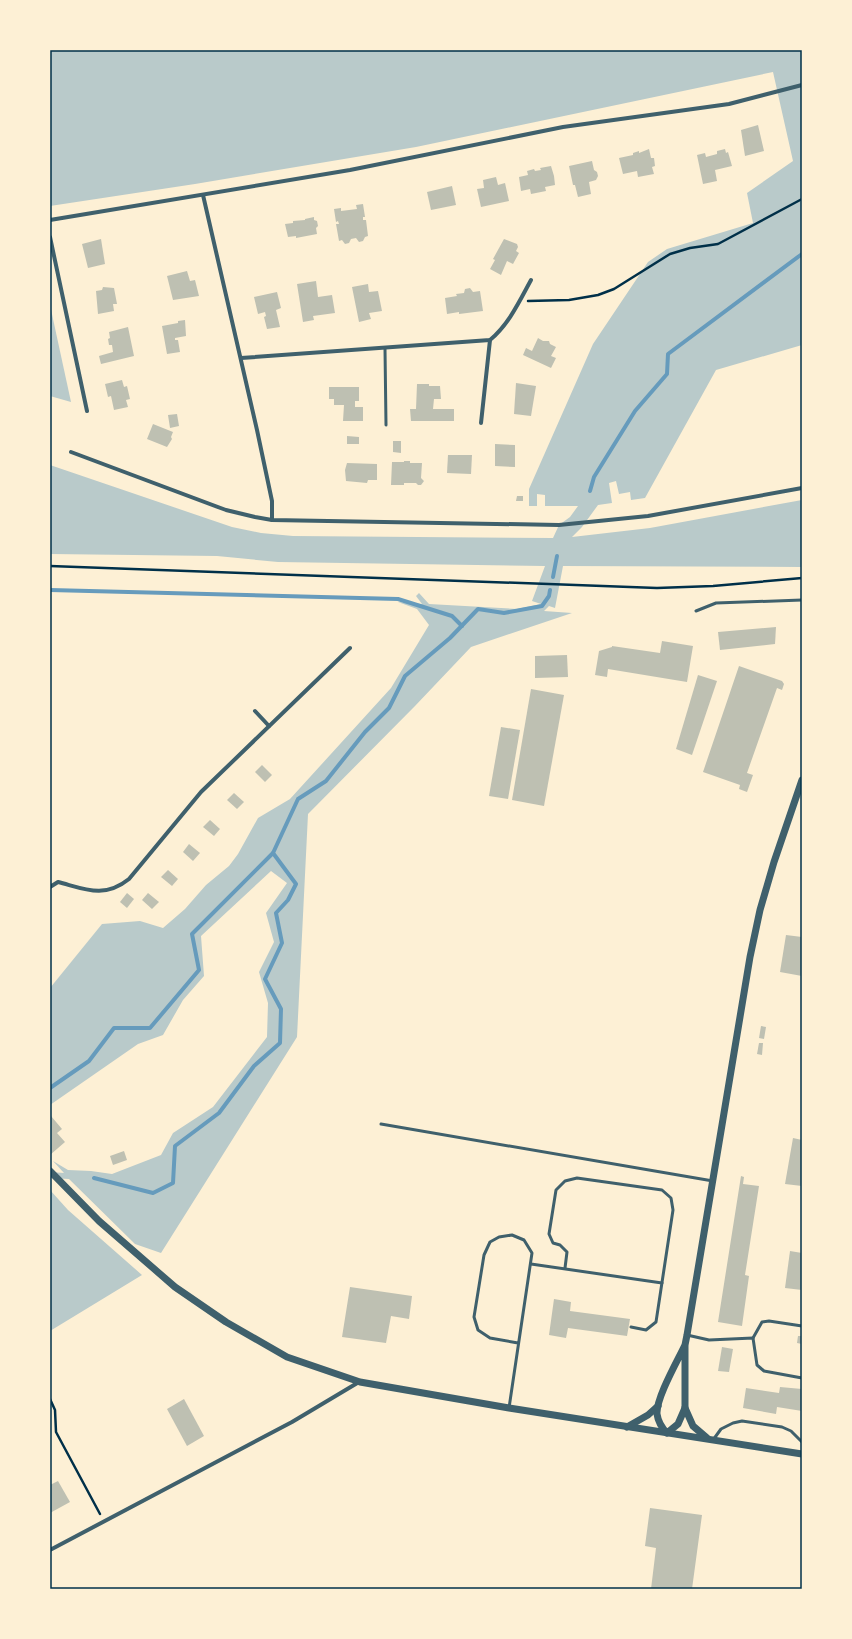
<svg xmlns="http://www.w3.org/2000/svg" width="852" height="1639" viewBox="0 0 852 1639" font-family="'Space Grotesk',sans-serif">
  <rect width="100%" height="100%" fill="#fdf0d5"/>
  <!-- green -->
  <g fill="#b9caca">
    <polygon points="50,50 802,50 802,345 716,370 645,498 631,500 630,492 619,494 616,481 609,483 612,503 598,505 582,527 572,537 650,528 802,500 802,567 563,566 555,608 549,606 544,611 572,613 471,647 415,706 308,814 297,1037 161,1253 135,1244 69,1179 50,1178 50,1172 64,1173 53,1161 68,1170 91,1171 112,1174 161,1155 173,1133 213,1107 267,1037 268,1003 259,972 274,942 266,913 287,883 271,871 201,936 204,976 183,1000 163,1035 138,1044 50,1105 50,988 102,924 140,921 163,928 185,909 206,885 229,866 238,854 258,818 290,799 391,688 429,625 417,609 398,602 422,604 416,596 419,593 429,604 517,609 541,604 532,601 545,566 278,562 217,556 50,554 50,465 232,527 261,533 293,536 553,538 559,525 570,517 578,506 545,506 545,495 537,494 537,506 529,506 529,489 593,344 648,262 667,249 753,223 747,193 793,161 773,72 416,147 195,184 50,206"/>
    <polygon points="50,305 71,402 50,396"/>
    <polygon points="50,1190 68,1210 142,1275 50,1331"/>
  </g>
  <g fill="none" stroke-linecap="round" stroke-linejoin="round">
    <!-- stream -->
    <g stroke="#669bbc" stroke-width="4">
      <polyline points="590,491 594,477 635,411 667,374 668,354 802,254"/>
      <polyline points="553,577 557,556"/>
      <polyline points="50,590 398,599 452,616 462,626"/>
      <polyline points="50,1088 89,1061 114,1028 150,1028 199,970 192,934 273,853"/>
      <polyline points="94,1178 153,1193 173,1183 175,1146 219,1113 254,1066 280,1043 281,1009 265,979 282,943 276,913 288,900 296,884 273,853 298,799 326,781 365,732 389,708 405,676 450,638 478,609 504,613 542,606 549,596 550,590"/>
    </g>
  </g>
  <!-- building -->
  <g fill="#bec0b2">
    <polygon points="758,125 764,151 745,156 741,130"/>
    <polygon points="649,149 651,158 654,158 655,166 652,167 654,174 638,177 637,171 623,174 619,158 633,155 633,153 639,151 639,153"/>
    <polygon points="725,149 726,153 728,152 732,166 715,170 717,181 703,184 697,155 705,153 706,157 717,154 717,151"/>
    <polygon points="592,161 594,170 597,172 598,176 596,180 589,182 591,194 578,197 575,185 573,185 569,166"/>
    <polygon points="551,166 554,176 555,185 545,187 546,191 531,194 530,189 521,191 519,177 528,175 527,171 534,169 535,171 541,170 540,168"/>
    <polygon points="496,177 498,185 505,183 509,201 481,207 477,189 484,188 483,180"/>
    <polygon points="452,186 456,205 431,210 427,192"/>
    <polygon points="363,204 365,217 363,217 363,220 366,220 368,236 365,237 363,241 359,242 356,238 351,239 349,243 345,244 342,240 339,241 336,224 339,224 338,221 336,222 334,209 341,208 341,211 357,209 356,205"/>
    <polygon points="314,217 314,220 317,221 318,226 316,228 317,234 296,238 296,236 288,237 285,224 293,223 293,221 305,220 305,219"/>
    <polygon points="101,239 105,264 88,268 82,244"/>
    <polygon points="504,239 517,244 518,247 516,251 519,253 513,264 507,261 501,275 490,269 495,260 493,259"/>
    <polygon points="187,271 190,281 195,280 199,296 173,300 167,276"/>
    <polygon points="316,281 318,297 332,295 335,313 313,316 314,320 303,322 297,284"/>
    <polygon points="368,284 369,292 378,291 382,311 369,313 371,319 359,322 352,287"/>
    <polygon points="103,287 114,288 117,304 113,304 114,311 98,314 96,291 102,290"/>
    <polygon points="470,288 473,292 480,291 483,311 459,314 459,312 447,314 445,298 457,296 456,294 464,293 465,289"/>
    <polygon points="277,292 281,308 276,310 280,327 267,329 264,317 266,316 265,312 258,314 254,297"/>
    <polygon points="185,320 186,336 175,338 175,340 178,340 180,352 167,354 162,326 178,323 178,321"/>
    <polygon points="128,327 134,356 101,364 99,356 113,352 112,345 109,345 108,339 110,338 109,332"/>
    <polygon points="538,338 543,341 549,341 550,344 556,347 551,356 556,358 551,368 523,355 526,348 532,351"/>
    <polygon points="122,380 124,387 127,386 130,399 126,400 128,407 114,410 111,396 108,397 105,384"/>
    <polygon points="516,383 536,386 531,416 514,414"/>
    <polygon points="417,384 429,384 429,386 440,386 441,399 434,399 433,409 454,409 454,421 411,421 410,409 416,409"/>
    <polygon points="329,387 359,387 359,401 355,401 355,407 363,407 363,421 343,421 344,405 334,405 334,399 329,399"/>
    <polygon points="177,414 179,426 170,428 168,415"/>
    <polygon points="153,424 173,432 171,437 172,439 167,447 147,439"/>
    <polygon points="347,436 359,437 359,444 347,444"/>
    <polygon points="393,441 401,441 401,453 393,452"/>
    <polygon points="495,444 515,445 515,467 495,466"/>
    <polygon points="448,455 472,455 471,474 447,473"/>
    <polygon points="404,461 410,461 410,463 422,463 421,478 424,481 421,485 418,485 416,483 404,483 404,485 391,485 392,462 404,462"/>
    <polygon points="347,463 377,464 377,480 368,480 367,483 346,481 345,470"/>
    <polygon points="517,496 523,496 523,501 516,501"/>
    <polygon points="776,627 775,644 720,650 718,632"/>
    <polygon points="662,641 693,646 687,682 608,669 607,677 595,675 599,651 612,647 612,646 660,653"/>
    <polygon points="567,655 568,677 535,678 535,656"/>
    <polygon points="739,666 782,681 784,684 782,690 777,688 747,773 753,775 747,792 739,789 740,785 703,772"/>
    <polygon points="698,675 717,681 692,755 676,749"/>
    <polygon points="531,689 564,695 544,806 512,800"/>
    <polygon points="501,727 520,730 508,799 489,796"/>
    <polygon points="262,765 272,775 265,782 255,772"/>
    <polygon points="234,793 244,802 237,809 227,800"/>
    <polygon points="210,820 220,829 214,836 203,827"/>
    <polygon points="189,844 200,853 193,861 183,852"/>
    <polygon points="168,870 178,879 172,886 161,877"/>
    <polygon points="127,893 134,899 127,908 120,902"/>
    <polygon points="148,893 159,902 152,909 142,900"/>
    <polygon points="786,935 802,937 802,976 780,972"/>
    <polygon points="761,1026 766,1027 764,1039 759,1038"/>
    <polygon points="759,1043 763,1043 762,1055 757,1054"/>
    <polygon points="51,1116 62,1129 57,1133 65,1142 50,1155 50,1117"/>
    <polygon points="793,1138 802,1140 802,1186 785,1184"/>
    <polygon points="124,1151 127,1160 113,1165 110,1156"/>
    <polygon points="741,1176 744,1177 743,1184 759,1186 745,1275 749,1276 742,1326 718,1322"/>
    <polygon points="790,1251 802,1253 802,1290 785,1288"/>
    <polygon points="350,1287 412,1296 409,1319 391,1316 386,1343 342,1337"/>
    <polygon points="554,1299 571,1302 570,1311 630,1319 627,1336 568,1328 566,1338 549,1335"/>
    <polygon points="798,1336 802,1336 802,1344 797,1343"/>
    <polygon points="722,1347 733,1349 729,1372 718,1371"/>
    <polygon points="780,1387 802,1389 802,1411 777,1407 776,1414 743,1408 746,1388 779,1393"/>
    <polygon points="184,1399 204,1436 187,1446 167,1409"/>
    <polygon points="58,1481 70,1502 50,1513 50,1485"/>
    <polygon points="650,1508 702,1515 692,1589 651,1589 656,1548 645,1546"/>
  </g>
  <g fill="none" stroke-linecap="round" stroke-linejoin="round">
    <!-- path -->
    <g stroke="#003049" stroke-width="2.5">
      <polyline points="528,301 569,300 598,295 614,289 670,254 690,248 718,244 802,199"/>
      <polyline points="50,566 657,588 713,586 802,578"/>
      <polyline points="50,1399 55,1410 56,1432 100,1514"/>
    </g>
    <!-- service -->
    <g stroke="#3f606c" stroke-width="3">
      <polyline points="385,349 386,425"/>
      <polyline points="696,611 716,603 802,600"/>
      <polyline points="381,1124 713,1181"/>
      <polyline points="531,1264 662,1283"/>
      <polyline points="565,1268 567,1252 560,1245 553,1243 549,1234 556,1190 565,1181 577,1178 662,1190 671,1198 673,1210 656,1322 646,1330 631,1327"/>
      <polyline points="687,1335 709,1340 753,1338 757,1365 764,1371 802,1378"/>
      <polyline points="753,1338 762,1322 769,1321 802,1326"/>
      <polyline points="509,1408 532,1253 524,1240 512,1235 499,1237 490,1242 484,1255 474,1317 478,1330 490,1338 518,1343"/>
      <polyline points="713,1440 721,1429 733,1423 742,1421 782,1427 791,1431 802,1442"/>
    </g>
    <!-- minor -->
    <g stroke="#3f606c" stroke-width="4">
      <polyline points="203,195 257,430 272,501 272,520"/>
      <polyline points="50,220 350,170 563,127 729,104 802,85"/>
      <polyline points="50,237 87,411"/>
      <path d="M241,358L490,340C509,324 519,302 531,280"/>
      <polyline points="481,423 490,340"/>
      <polyline points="71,452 226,510 255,517 272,520 559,525 648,516 802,488"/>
      <polyline points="255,711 269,726"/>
      <path d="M50,887L58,882C85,889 104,899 129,879L201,792L350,648"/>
      <polyline points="50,1550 292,1422 359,1382"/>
    </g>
    <!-- tertiary -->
    <g stroke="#3f606c" stroke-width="7">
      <polyline points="50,1171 99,1221 175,1287 226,1322 287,1357 360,1382 509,1408 802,1454"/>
      <path d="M685,1345C678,1360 656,1398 657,1414C658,1421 662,1428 667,1433L678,1424L685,1408V1345L687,1335L750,957L760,910L774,862L802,780"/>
      <polyline points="685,1408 693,1426 707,1438"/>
      <polyline points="627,1427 648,1415 658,1406"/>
    </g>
  </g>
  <!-- border -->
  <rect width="852" height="1639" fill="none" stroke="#fdf0d5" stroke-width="102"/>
  <rect x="51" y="51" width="750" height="1537" fill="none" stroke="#003049" stroke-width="1.5"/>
</svg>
